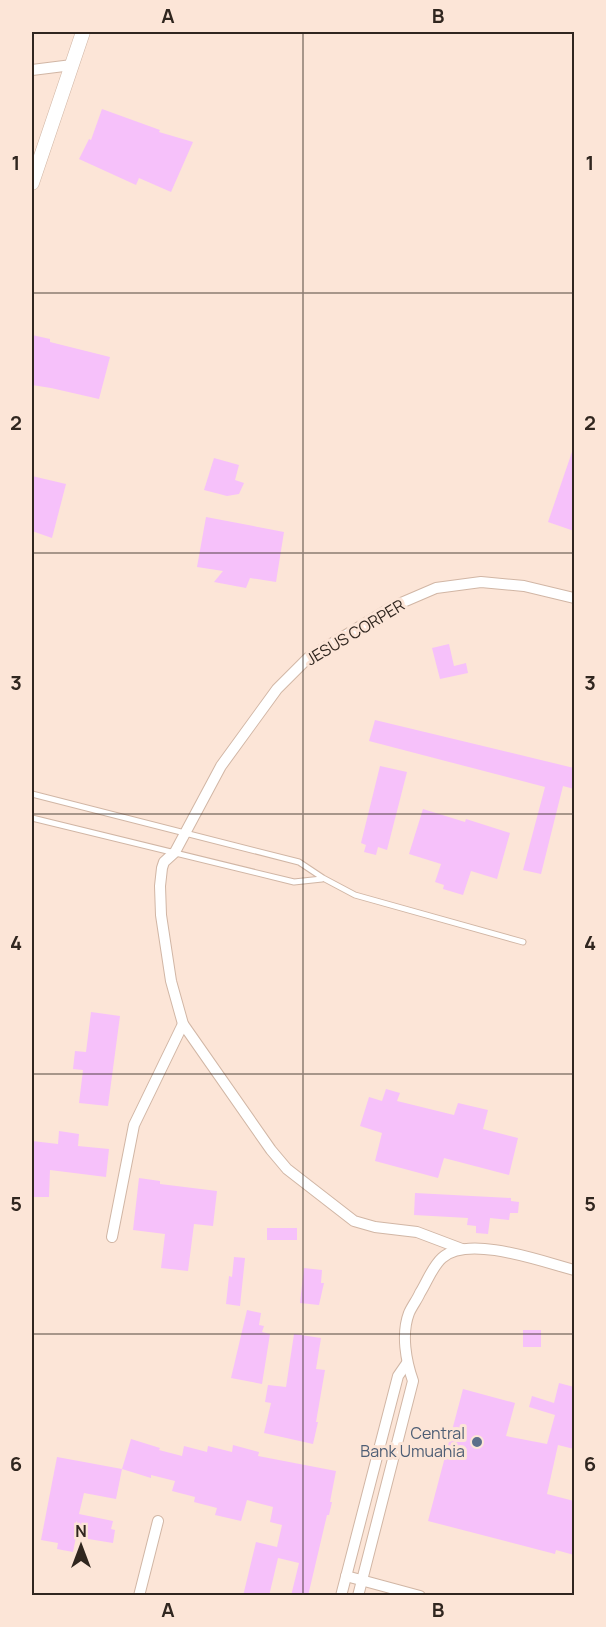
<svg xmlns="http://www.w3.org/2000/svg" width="606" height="1627" viewBox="0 0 606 1627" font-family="Manrope,sans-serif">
  <rect width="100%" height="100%" fill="#fce5d7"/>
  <!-- building -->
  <g fill="#f6c1fa">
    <polygon points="102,109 160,130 159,132 193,142 171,192 139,178 136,185 79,159 89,139 91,140"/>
    <polygon points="32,335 50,339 50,342 110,357 99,399 51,388 32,385"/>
    <polygon points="573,449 574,449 574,531 548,522"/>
    <polygon points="214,458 239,465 235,480 244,483 239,494 227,496 204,490"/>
    <polygon points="32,476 66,484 52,538 32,531"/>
    <polygon points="206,517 284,532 276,582 250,578 246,588 214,582 223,571 197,567"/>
    <polygon points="449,644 454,666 466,663 468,673 440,679 432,648"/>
    <polygon points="375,720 574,768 574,789 563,786 541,874 523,870 545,787 369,741"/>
    <polygon points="380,766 407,772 387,850 378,847 376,855 364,852 366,845 361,843"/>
    <polygon points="423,809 465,822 466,819 510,833 497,879 471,871 463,895 443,889 444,885 435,882 441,864 409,854"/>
    <polygon points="91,1012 120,1016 108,1106 79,1103 83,1070 73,1069 75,1051 86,1052"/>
    <polygon points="386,1089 400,1093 397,1101 454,1115 458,1103 488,1110 483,1129 518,1138 509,1175 444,1158 438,1178 375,1161 382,1133 360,1126 369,1097 382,1101"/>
    <polygon points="59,1131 79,1134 78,1146 109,1149 106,1177 50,1170 49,1197 32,1197 32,1141 58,1144"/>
    <polygon points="139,1178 160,1181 160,1184 217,1191 213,1226 194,1224 188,1271 161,1268 165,1234 133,1230"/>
    <polygon points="415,1193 511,1198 511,1201 519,1202 518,1213 510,1213 509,1220 490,1218 488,1234 476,1233 476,1226 467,1225 468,1218 414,1215"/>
    <rect x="267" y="1228" width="30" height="12"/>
    <polygon points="234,1257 245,1258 240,1306 226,1304 229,1276 232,1277"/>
    <polygon points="304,1268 322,1270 321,1283 324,1283 319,1305 300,1303"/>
    <polygon points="247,1310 261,1313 259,1325 264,1326 262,1332 270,1334 262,1384 231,1378"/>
    <rect x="523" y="1330" width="18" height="17"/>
    <polygon points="294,1334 321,1338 316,1369 325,1370 316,1422 318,1422 313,1444 264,1433 271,1403 265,1402 268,1385 286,1387"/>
    <polygon points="559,1383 574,1387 574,1449 558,1445 547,1494 574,1501 574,1555 556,1550 555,1554 428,1521 463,1389 515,1403 506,1436 547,1444 555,1415 529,1407 532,1396 554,1403"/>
    <polygon points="131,1439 160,1448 159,1450 182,1456 184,1446 207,1452 208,1446 232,1452 233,1445 259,1452 258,1456 336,1471 330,1502 332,1502 329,1515 327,1515 308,1596 291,1596 299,1563 278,1558 269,1596 243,1596 256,1542 277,1547 282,1525 270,1522 273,1507 247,1500 241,1521 215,1515 217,1508 194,1502 195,1497 172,1491 175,1481 151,1475 151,1478 122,1469"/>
    <polygon points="57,1457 122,1469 116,1499 84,1493 79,1514 113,1521 111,1529 115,1530 113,1543 76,1537 73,1552 57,1549 58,1543 41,1540"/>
  </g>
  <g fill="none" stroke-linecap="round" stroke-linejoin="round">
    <defs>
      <g id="service">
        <polyline points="32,794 299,862 323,878 355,895 523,942"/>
        <polyline points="32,818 294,882 322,879"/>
      </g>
      <g id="minor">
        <polyline points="32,70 72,65"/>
        <polyline points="112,1237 134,1125 183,1024"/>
        <polyline points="462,1249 417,1232 375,1227 354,1221 287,1169 271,1150 183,1024 171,981 161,915 160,886 162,868 164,862 175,852 221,766 277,689 308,658 394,606 436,588 481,582 524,586 574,598"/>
        <polyline points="346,1576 420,1596"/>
        <polyline points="139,1596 158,1521"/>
        <polyline points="341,1596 398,1376 407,1363"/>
        <path d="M358,1596L413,1381C406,1361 401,1334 409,1313C412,1306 417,1300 420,1293C427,1282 432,1267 442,1258C468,1234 544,1262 574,1270"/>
      </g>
      <polyline id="tertiary" points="32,183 83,32"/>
    </defs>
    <!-- service casing -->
    <use href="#service" stroke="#d1b6a5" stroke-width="7"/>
    <!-- minor casing -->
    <use href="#minor" stroke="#d1b6a5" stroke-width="12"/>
    <!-- tertiary casing -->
    <use href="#tertiary" stroke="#d1b6a5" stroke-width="15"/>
    <!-- service -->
    <use href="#service" stroke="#fff" stroke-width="5"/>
    <!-- minor -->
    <use href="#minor" stroke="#fff" stroke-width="10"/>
    <!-- tertiary -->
    <use href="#tertiary" stroke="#fff" stroke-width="14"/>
  </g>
  <!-- grid -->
  <path fill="none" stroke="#30261f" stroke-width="1.5" stroke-opacity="0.55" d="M303,32V1596M32,293H574M32,553H574M32,814H574M32,1074H574M32,1334H574"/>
  <!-- markers -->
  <circle fill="#5c6f8a" stroke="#fce5d7" stroke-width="2" cx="477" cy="1442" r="6"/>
  <g text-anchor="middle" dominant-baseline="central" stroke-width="6" stroke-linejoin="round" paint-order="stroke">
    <!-- street labels -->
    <g font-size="16" fill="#30261f" stroke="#fce5d7">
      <text transform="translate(355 632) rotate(-31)">JESUS CORPER</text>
    </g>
    <!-- service labels -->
    <g font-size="16" fill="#4e5e75" stroke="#fce5d7" text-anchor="end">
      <text x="465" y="1433">Central<tspan x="465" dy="18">Bank Umuahia</tspan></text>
    </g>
  </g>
  <!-- border -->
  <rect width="606" height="1627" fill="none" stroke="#fce5d7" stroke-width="66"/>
  <!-- north arrow -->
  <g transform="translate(81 1546)" stroke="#fce5d7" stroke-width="4.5" paint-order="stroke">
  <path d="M0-4.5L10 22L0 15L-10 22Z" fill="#30261f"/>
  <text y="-9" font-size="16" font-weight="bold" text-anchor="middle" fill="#30261f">N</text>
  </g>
  <rect x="33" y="33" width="540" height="1561" fill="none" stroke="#30261f" stroke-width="2"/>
  <g font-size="20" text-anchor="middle" font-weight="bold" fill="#30261f">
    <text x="168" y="23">A</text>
    <text x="438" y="23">B</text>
    <text x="16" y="170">1</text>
    <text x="590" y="170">1</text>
    <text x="16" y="430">2</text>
    <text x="590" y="430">2</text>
    <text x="16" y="690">3</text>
    <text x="590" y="690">3</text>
    <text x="16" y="950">4</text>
    <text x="590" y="950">4</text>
    <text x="16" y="1211">5</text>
    <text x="590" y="1211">5</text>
    <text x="16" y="1471">6</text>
    <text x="590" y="1471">6</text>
    <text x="168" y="1617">A</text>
    <text x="438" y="1617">B</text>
  </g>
</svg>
